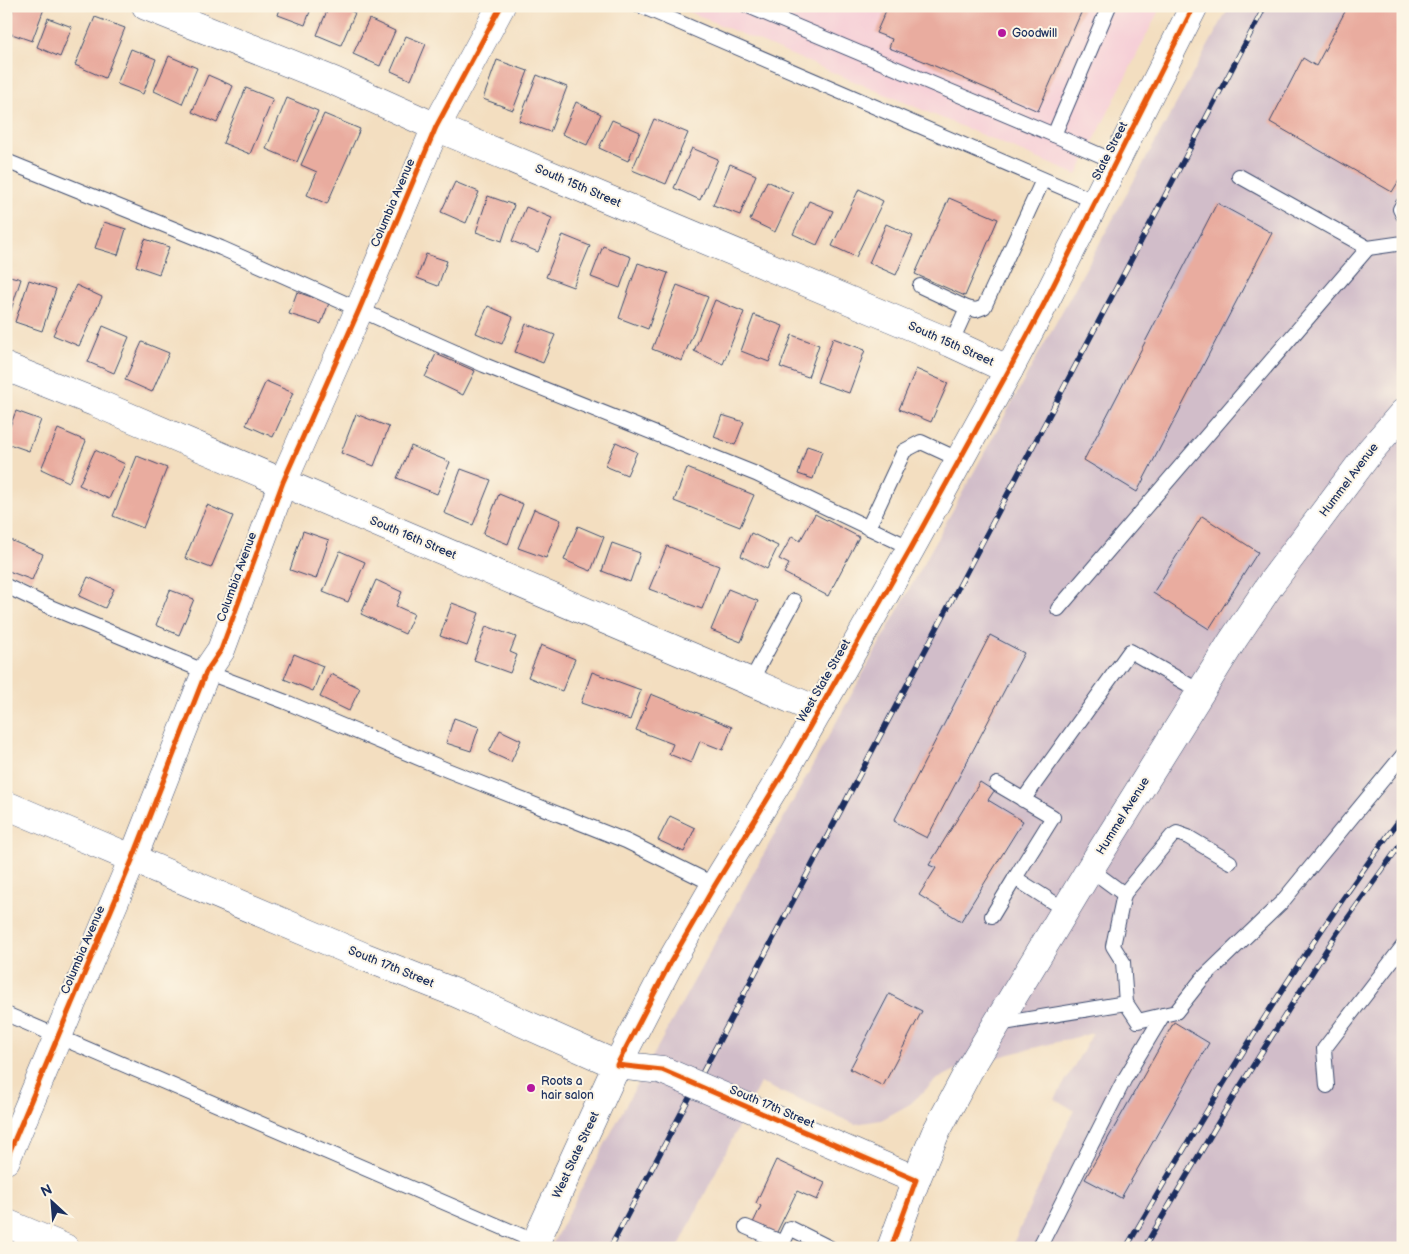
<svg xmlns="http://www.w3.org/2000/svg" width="1409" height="1254" viewBox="0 0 1409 1254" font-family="'Balsamiq Sans',sans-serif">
  <rect width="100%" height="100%" fill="#fcf5e5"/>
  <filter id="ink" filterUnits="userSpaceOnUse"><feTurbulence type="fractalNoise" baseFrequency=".02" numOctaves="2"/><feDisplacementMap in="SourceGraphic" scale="10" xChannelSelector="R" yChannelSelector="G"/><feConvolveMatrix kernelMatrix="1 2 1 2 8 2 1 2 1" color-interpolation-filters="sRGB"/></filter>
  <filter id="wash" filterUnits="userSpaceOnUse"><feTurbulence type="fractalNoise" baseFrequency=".0096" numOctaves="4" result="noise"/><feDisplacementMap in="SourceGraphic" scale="20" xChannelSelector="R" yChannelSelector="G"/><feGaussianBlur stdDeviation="1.12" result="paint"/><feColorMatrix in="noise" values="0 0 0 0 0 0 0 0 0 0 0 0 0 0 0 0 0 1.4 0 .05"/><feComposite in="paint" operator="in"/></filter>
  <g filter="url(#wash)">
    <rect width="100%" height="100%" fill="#f3dec0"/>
    <!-- built -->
    <polygon fill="#f6cfd7" points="675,6 1161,6 1077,175"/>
    <!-- industrial -->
    <polygon fill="#d1bdc9" points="1230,6 1403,6 1403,1248 1011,1248 1074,1110 1055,1099 1093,1033 963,1066 936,1080 910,1104 881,1120 855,1124 760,1083 678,1248 550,1248 628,1101"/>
    <g id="blocks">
      <!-- building -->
      <g fill="#e9ac9f">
        <polygon points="14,6 45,6 32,41 6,32 6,28"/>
        <polygon points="281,6 312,6 305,25 278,15"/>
        <polygon points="329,6 340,6 355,13 341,45 317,35"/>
        <polygon points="888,6 1084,6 1038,111 921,60 889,48 892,39 876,33"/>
        <polygon points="1348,6 1403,6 1403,174 1392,192 1270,122 1303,58 1316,66"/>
        <polygon points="95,17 125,28 105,78 75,65"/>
        <polygon points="48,18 72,27 60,57 37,47"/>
        <polygon points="369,19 395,31 380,66 353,54"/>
        <polygon points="406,36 426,44 411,80 391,71"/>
        <polygon points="131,49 156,59 143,94 117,84"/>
        <polygon points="169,56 197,68 182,104 154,91"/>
        <polygon points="497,60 528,71 513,110 483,99"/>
        <polygon points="208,75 233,86 217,123 192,112"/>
        <polygon points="537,75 567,87 550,132 519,121"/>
        <polygon points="246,88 273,99 250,154 223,143"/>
        <polygon points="287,98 318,111 297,162 266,149"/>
        <polygon points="576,102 601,114 587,145 562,134"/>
        <polygon points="324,114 360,129 327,204 307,195 317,172 301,165"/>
        <polygon points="654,119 688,133 666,184 632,170"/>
        <polygon points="612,120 640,132 628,161 599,148"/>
        <polygon points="692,148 718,159 700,200 674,188"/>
        <polygon points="730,164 756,175 740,215 713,205"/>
        <polygon points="767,181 793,193 775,232 750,220"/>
        <polygon points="455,182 479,192 466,223 441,212"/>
        <polygon points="859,189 883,201 856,257 832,246"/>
        <polygon points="488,196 514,205 502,241 476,232"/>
        <polygon points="949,198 998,219 965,296 915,274"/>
        <polygon points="809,201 833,211 817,245 793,234"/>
        <polygon points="1217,203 1272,233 1137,492 1084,460"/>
        <polygon points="526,207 552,218 538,252 512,241"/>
        <polygon points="104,222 126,229 118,255 95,248"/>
        <polygon points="886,224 913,236 896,275 869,263"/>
        <polygon points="563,235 590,246 573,287 546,277"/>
        <polygon points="145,239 169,247 159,274 136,266"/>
        <polygon points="603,246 631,257 620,288 591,277"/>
        <polygon points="426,254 447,261 438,286 417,278"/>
        <polygon points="638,263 668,273 648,329 619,318"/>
        <polygon points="6,275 21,279 9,316 6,315"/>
        <polygon points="29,280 56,289 42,331 15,322"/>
        <polygon points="76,285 102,297 79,346 53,335"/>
        <polygon points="677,285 708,297 682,361 652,349"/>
        <polygon points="297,292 329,303 321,324 289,314"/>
        <polygon points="715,300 744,312 723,364 694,351"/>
        <polygon points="488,306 513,317 502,344 476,333"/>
        <polygon points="754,315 783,326 769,362 741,351"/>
        <polygon points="526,324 555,335 543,363 515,352"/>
        <polygon points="103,326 129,337 114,373 88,362"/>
        <polygon points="792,335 819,345 808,377 780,367"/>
        <polygon points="833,338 865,350 849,393 817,382"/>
        <polygon points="142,342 169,353 152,392 125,380"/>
        <polygon points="436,354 475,371 463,395 425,377"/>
        <polygon points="916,369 948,383 931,422 899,409"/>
        <polygon points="266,381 293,393 273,437 246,425"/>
        <polygon points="16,411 41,420 29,451 6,443 6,436"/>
        <polygon points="356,414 389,427 374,466 341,453"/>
        <polygon points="722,415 744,422 735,445 714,437"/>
        <polygon points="58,429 86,441 69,482 41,469"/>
        <polygon points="616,442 637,452 627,475 605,466"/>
        <polygon points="411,446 450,462 437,494 397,478"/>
        <polygon points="807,446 822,451 813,479 798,474"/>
        <polygon points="95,450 125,464 109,499 79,485"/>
        <polygon points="137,456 167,468 143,528 113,516"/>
        <polygon points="687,468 754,495 740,527 674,501"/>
        <polygon points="461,469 491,480 473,525 444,513"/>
        <polygon points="499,494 523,504 508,544 483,534"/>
        <polygon points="207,505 233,516 211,568 185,558"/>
        <polygon points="534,509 561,520 546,558 518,548"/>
        <polygon points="815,514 859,537 828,596 784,573 789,564 779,559 792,536 800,541"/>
        <polygon points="1202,516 1258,552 1209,629 1153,593"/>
        <polygon points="578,526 604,537 591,571 564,560"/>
        <polygon points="303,531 329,540 316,579 290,570"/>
        <polygon points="751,533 778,546 767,569 741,556"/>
        <polygon points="10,540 43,554 32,580 6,570 6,549"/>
        <polygon points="612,543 640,553 630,582 602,571"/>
        <polygon points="667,546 719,566 702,609 649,589"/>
        <polygon points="340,551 365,562 348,602 323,592"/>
        <polygon points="88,577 114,589 105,608 79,596"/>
        <polygon points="376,580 402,592 396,606 414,614 405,634 361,614"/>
        <polygon points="728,589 758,601 741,642 711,630"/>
        <polygon points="170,590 194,599 179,635 156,625"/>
        <polygon points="452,603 479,613 467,646 440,636"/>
        <polygon points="486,626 516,637 510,652 517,655 510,673 474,660"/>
        <polygon points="990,635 1024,653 927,838 894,821"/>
        <polygon points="541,645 575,659 562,691 528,677"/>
        <polygon points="294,654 323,666 313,691 284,679"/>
        <polygon points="592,672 641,690 630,720 581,703"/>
        <polygon points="331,674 360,688 349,711 320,697"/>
        <polygon points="651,694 732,727 723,750 700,741 691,763 669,754 673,744 636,730"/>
        <polygon points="454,718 479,727 471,751 446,743"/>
        <polygon points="500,730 521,740 511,762 489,752"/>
        <polygon points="980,782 994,791 988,800 1023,821 961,921 919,895 936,868 929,865"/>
        <polygon points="670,816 695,828 684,852 658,840"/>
        <polygon points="889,994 922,1011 883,1086 850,1069"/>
        <polygon points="1174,1022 1209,1043 1121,1198 1085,1179"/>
        <polygon points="776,1160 825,1183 817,1200 797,1191 776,1234 753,1223 761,1206 756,1203"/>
      </g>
    </g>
  </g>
  <g filter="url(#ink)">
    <use href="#blocks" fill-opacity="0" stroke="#3b496d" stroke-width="1"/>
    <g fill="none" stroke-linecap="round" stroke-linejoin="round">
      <defs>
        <g id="service">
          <polyline points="641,6 1096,202"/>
          <polyline points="748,6 1054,135"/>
          <polyline points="1109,6 1054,135 1116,162"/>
          <polyline points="6,161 221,248 484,365 756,474 911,548"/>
          <polyline points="1239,176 1368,248 1403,243"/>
          <polyline points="1403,204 1400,209 1403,215"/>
          <polyline points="920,286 967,308 976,310 984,307 1043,180"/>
          <polyline points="951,343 967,308"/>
          <polyline points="868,528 904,451 921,442 960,460"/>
          <polyline points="6,586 50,607 206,672 286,702 447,770 626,841 715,885"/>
          <polyline points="1058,609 1368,248"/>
          <polyline points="751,681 794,601"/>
          <polyline points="997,784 1053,817 1015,878"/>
          <polyline points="1023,800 1130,651 1201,692"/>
          <polyline points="1090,869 1124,894 1113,946 1123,962 1126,1003 1138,1021 1176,1012 1202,979 1282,902 1403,755"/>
          <polyline points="1124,894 1172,836 1177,833 1188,837 1230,862"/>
          <polyline points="992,916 1015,878 1065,910"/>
          <polyline points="6,1014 536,1242"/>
          <polyline points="998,1024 1126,1003"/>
          <polyline points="1327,1086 1324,1049 1403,946"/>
          <polyline points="746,1227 783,1243 790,1228 830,1248"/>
          <polyline points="1039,1248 1124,1080 1163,1015"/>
        </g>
        <g id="minor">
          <polyline points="146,6 334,81 436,127 951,343 1009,370"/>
          <polyline points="6,367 94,402 819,711"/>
          <polyline points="6,1160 133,858 206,672 221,650 283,482 359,310 436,127 501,6"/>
          <polyline points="6,1223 65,1248"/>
        </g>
        <polyline id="tertiary" points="6,805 365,957 456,993 617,1065 533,1248"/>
        <g id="secondary">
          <polyline points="662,1070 617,1065 670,963 715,885 784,772 911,548 1009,370 1044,304 1194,6"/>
          <polyline points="766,1115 916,1180"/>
          <polyline points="891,1248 916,1180 935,1134 969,1070 1090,869 1233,640 1272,582 1371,450 1403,413"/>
        </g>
      </defs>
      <!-- service casing -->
      <use href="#service" stroke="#3b496d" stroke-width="16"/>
      <!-- minor casing -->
      <use href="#minor" stroke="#3b496d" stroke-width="29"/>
      <!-- tertiary casing -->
      <use href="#tertiary" stroke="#3b496d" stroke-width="29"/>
      <!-- secondary casing -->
      <use href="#secondary" stroke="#3b496d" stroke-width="29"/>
      <!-- service -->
      <use href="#service" stroke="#fff" stroke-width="14"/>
      <!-- minor -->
      <use href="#minor" stroke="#fff" stroke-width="28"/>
      <!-- tertiary -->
      <use href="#tertiary" stroke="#fff" stroke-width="28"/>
      <!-- secondary -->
      <use href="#secondary" stroke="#fff" stroke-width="28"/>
      <defs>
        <g id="rail">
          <polyline points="610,1248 1265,6"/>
          <path d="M1126,1248C1212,1100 1300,953 1403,815"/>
          <polyline points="1144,1248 1234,1096 1337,933 1403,841"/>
        </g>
      </defs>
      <!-- rail casing -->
      <use href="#rail" stroke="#1b2f5e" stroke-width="5.5"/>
      <!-- rail -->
      <use href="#rail" stroke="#fcf5e5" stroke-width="4" stroke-dasharray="11" stroke-linecap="butt"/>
      <defs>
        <polyline id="secondary-bridge" points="662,1070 766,1115"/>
      </defs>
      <!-- secondary-bridge casing -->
      <use href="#secondary-bridge" stroke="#3b496d" stroke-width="29" stroke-linecap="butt"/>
      <!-- secondary-bridge -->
      <use href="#secondary-bridge" stroke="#fff" stroke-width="28"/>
      <defs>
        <g id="cycleway">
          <polyline points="6,1160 133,858 206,672 221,650 283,482 359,310 436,127 501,6"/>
          <polyline points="891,1248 916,1180 662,1070 617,1065 670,963 715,885 784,772 911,548 1009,370 1044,304 1194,6"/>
        </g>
      </defs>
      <!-- cycleway casing -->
      <use href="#cycleway" stroke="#fcf5e5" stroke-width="8"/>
      <!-- cycleway -->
      <use href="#cycleway" stroke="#e8590c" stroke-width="5"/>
    </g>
  </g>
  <!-- markers -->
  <g fill="#b5179e" stroke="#fcf5e5" stroke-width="2">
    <circle cx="1002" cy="33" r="5"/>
    <circle cx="531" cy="1088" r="5"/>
  </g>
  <g text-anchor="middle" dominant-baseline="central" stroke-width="4" stroke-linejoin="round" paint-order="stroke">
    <!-- poi labels -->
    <g font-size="12" fill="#1b2f5e" stroke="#fcf5e5" text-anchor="start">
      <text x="1012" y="33">Goodwill</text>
      <text x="541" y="1081">Roots a<tspan x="541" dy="14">hair salon</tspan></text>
    </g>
    <!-- street labels -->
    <g font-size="12" fill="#1b2f5e" stroke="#fcf5e5">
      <text transform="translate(1110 151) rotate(-63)">State Street</text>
      <text transform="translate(578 186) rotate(23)">South 15th Street</text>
      <text transform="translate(393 203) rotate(-67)">Columbia Avenue</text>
      <text transform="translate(951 344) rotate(24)">South 15th Street</text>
      <text transform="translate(1349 480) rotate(-53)">Hummel Avenue</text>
      <text transform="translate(413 538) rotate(23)">South 16th Street</text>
      <text transform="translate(237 577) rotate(-70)">Columbia Avenue</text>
      <text transform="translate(824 681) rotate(-60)">West State Street</text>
      <text transform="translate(1123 816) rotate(-58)">Hummel Avenue</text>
      <text transform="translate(83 950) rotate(-67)">Columbia Avenue</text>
      <text transform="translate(391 967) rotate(22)">South 17th Street</text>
      <text transform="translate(772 1107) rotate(23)">South 17th Street</text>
      <text transform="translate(576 1155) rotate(-65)">West State Street</text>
    </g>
  </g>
  <!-- margin -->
  <rect width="1409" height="1254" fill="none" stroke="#fcf5e5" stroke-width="25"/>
  <!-- north arrow -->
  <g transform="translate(52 1202) rotate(334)" stroke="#fcf5e5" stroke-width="4" paint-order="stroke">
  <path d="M0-4L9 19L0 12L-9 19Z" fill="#1b2f5e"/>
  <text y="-8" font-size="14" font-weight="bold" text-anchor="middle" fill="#1b2f5e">N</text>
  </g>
</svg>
